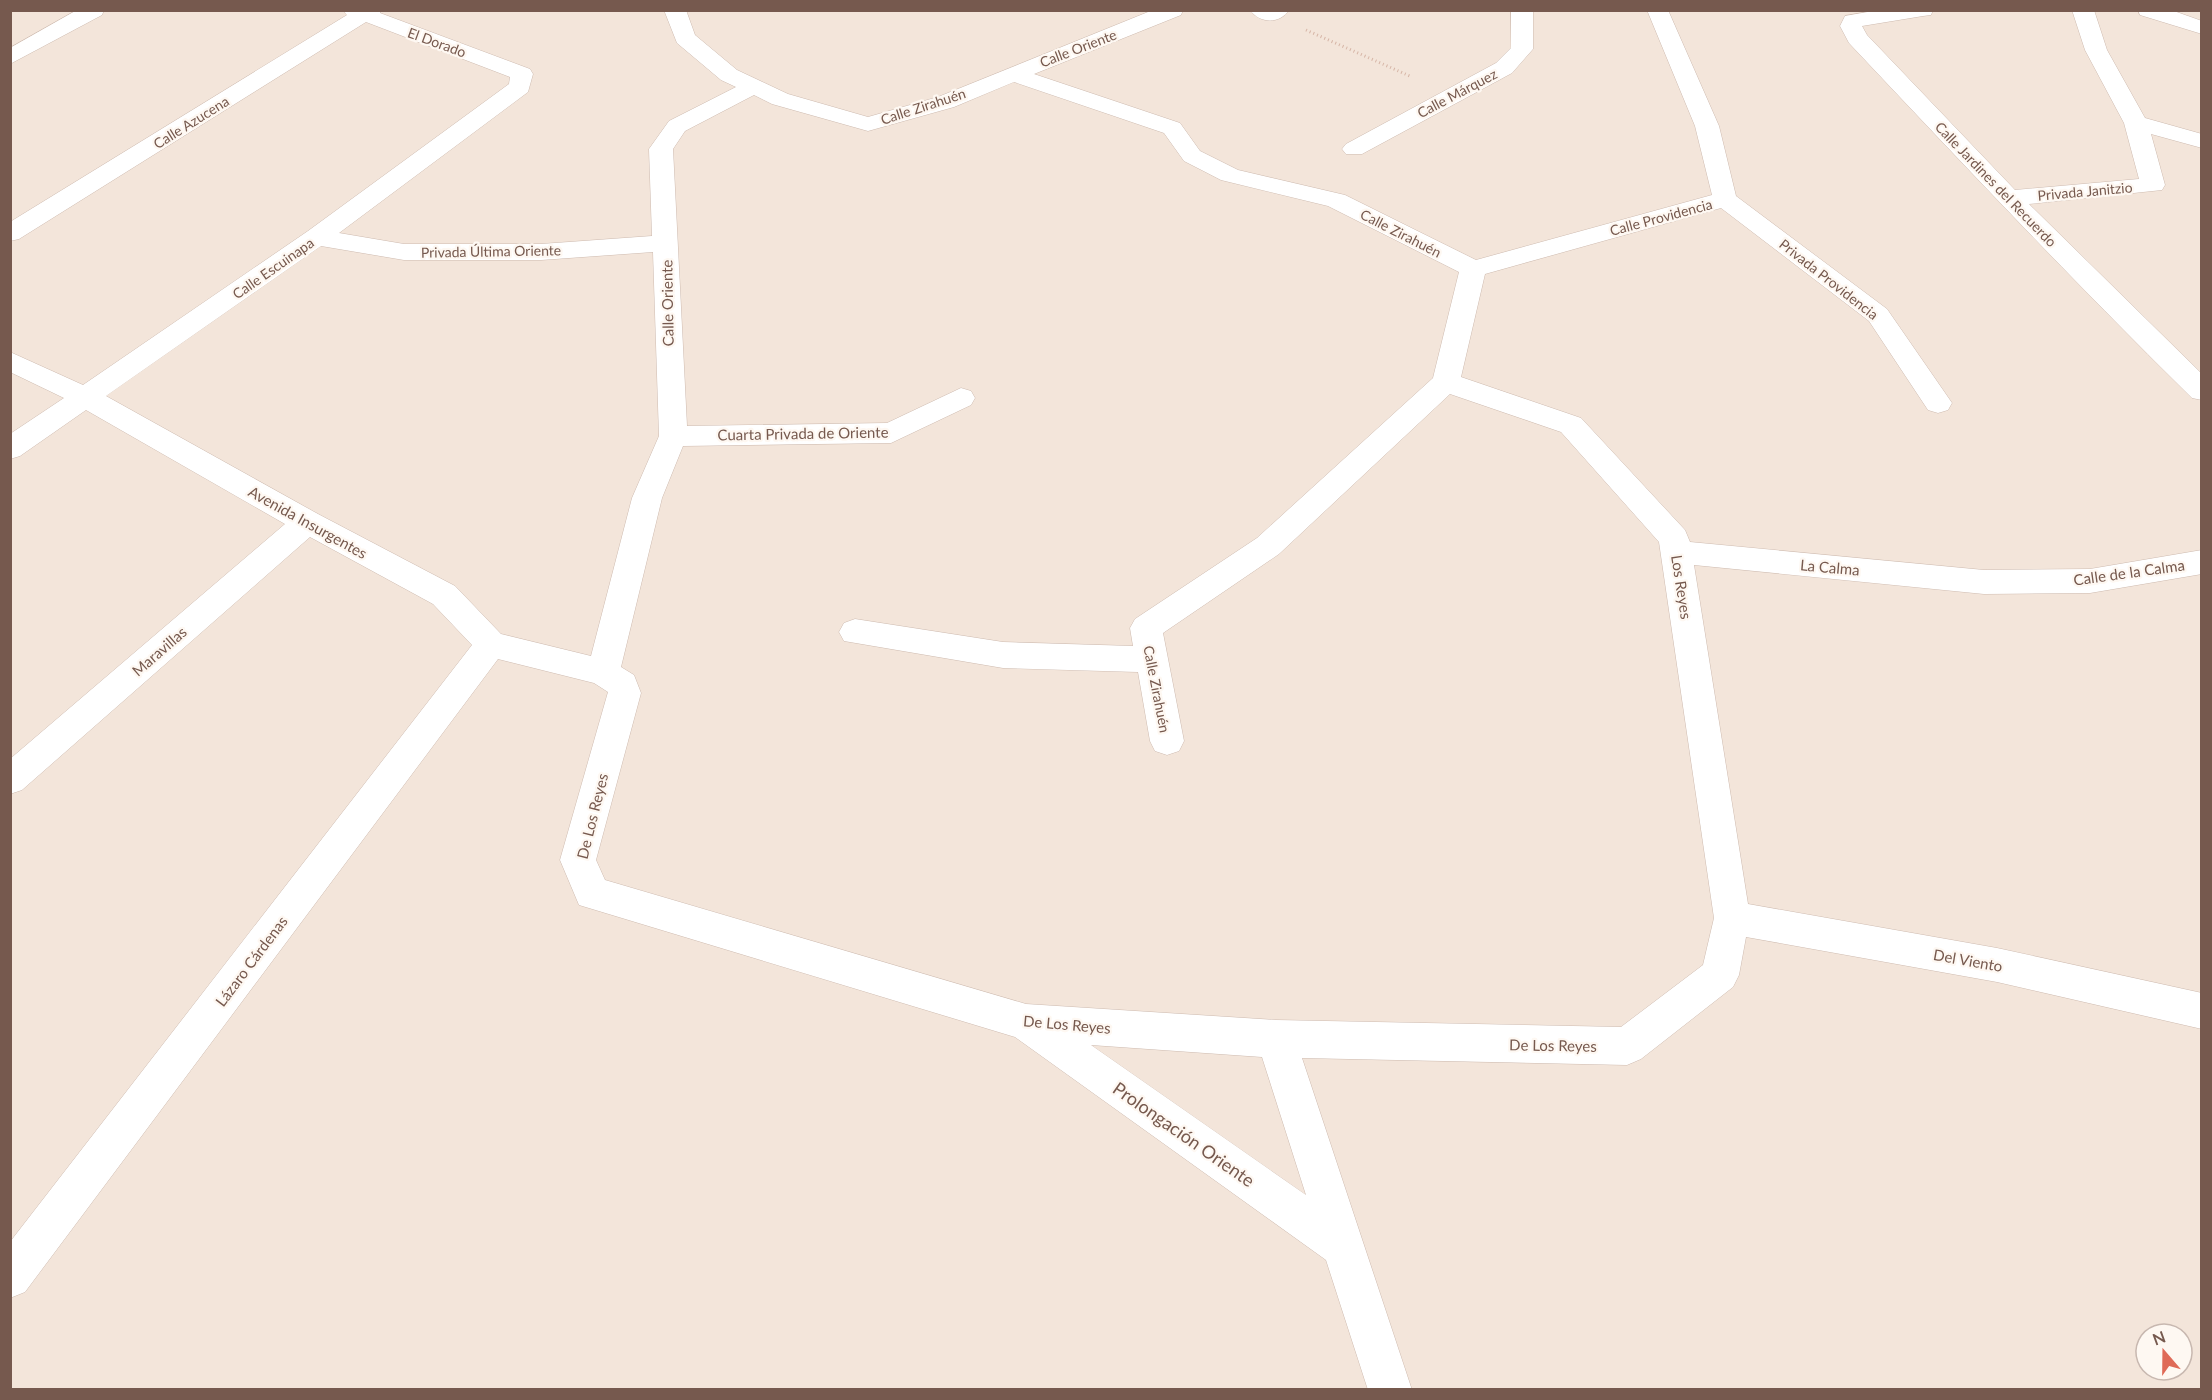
<svg xmlns="http://www.w3.org/2000/svg" width="2212" height="1400" viewBox="0 0 2212 1400" font-family="Lato,sans-serif">
  <rect width="100%" height="100%" fill="#fcf4eb"/>
  <!-- residential -->
  <path fill="#f3e5da" fill-rule="evenodd" d="M10,11H2201V1389H11ZM2146,1334H2182V1370H2146Z"/>
  <g fill="none" stroke-linecap="round" stroke-linejoin="round">
    <defs>
      <g id="minor">
        <polygon points="77,10 104,10 102,15 10,64 10,48"/>
        <path d="M343,10H381L380,13L530,69L533,74L528,92L339,233L404,244H541L652,236L649,149L669,121L736,87L721,80L677,43L664,10H686L695,35L737,70L788,94L868,117L938,97L1153,10H1183L1181,15L1034,74L1180,123L1200,151L1238,170L1345,195L1476,260L1712,195L1695,126L1647,10H1668L1719,126L1736,196L1887,309L1952,403L1948,410L1938,413L1928,410L1869,321L1721,208L1485,274L1461,377L1581,418L1685,530L1690,542L1984,570L2090,569L2202,550V574L2090,593L1984,594L1694,565L1748,904L1997,948L2202,993V1029L1997,982L1746,937L1739,975L1733,987L1641,1059L1627,1065L1302,1058L1412,1390H1368L1326,1260L1015,1037L579,905L560,860L608,692L594,683L498,659L25,1292L10,1298V1242L472,645L433,604L310,537L22,790L10,794V759L285,524L86,410L20,456L10,459V434L64,398L10,372V352L83,385L308,231L509,84L510,77L366,22L19,239L10,241V222L347,15ZM1014,82L1164,133L1184,161L1221,180L1328,206L1459,272L1433,378L1257,538L1135,619L1130,628L1133,646L1003,642L855,619L844,623L839,632L844,641L1003,668L1138,672L1150,741L1155,751L1167,755L1179,751L1184,741L1163,633L1279,554L1450,394L1561,432L1659,542L1714,918L1703,965L1621,1027L1276,1020L1026,1004L605,880L596,860L641,693L634,675L621,667L662,498L683,446L891,443L971,405L975,398L971,391L961,388L887,423L687,426L673,149L685,131L754,95L772,104L868,131L954,107ZM321,246L404,260H541L653,252L659,436L632,498L591,656L501,634L455,586L318,514L106,396ZM1091,1045L1262,1057L1306,1195Z"/>
        <path d="M1250,10H1289C1280,24 1260,24 1250,10Z"/>
        <polygon points="1511,10 1533,10 1533,49 1512,73 1362,154 1346,154 1342,149 1346,144 1496,63 1511,48"/>
        <path d="M1879,10H1933L1931,15L1923,16L1862,26L1867,35L2015,190L2139,179L2124,123L2085,50L2072,10H2094L2107,50L2145,118L2202,134V148L2151,134L2165,185L2162,190L2029,204L2202,374V400L2192,398C2074,282 1962,163 1849,43L1840,26L1845,16Z"/>
        <polygon points="2138,10 2171,10 2202,21 2202,34 2140,15"/>
      </g>
    </defs>
    <!-- minor casing -->
    <use href="#minor" stroke="#cebbb0" stroke-width="1"/>
    <!-- path -->
    <polyline stroke="#d6b5a6" stroke-width="3" stroke-dasharray="1 3" stroke-linecap="butt" points="1306,30 1412,77"/>
    <!-- minor -->
    <use href="#minor" fill="#fff" fill-rule="evenodd"/>
  </g>
  <g text-anchor="middle" dominant-baseline="central" stroke-width="4.5" stroke-linejoin="round" paint-order="stroke">
    <!-- far-street labels -->
    <g font-size="14" fill="#76594e" stroke="#fef8f2">
      <text transform="translate(437 42) rotate(20)">El Dorado</text>
      <text transform="translate(1078 48) rotate(-21)">Calle Oriente</text>
      <text transform="translate(1457 93) rotate(-28)">Calle Márquez</text>
      <text transform="translate(923 106) rotate(-18)">Calle Zirahuén</text>
      <text transform="translate(191 122) rotate(-32)">Calle Azucena</text>
      <text transform="translate(1996 184) rotate(46)">Calle Jardines del Recuerdo</text>
      <text transform="translate(2085 191) rotate(-5)">Privada Janitzio</text>
      <text transform="translate(1661 217) rotate(-15)">Calle Providencia</text>
      <text transform="translate(1401 233) rotate(27)">Calle Zirahuén</text>
      <text transform="translate(491 251) rotate(-1)">Privada Última Oriente</text>
      <text transform="translate(273 268) rotate(-35)">Calle Escuinapa</text>
      <text transform="translate(1829 279) rotate(38)">Privada Providencia</text>
      <text transform="translate(1157 689) rotate(79)">Calle Zirahuén</text>
    </g>
    <!-- street labels -->
    <g font-size="15" fill="#76594e" stroke="#fef8f2">
      <text transform="translate(667 303) rotate(-91)">Calle Oriente</text>
      <text transform="translate(803 433) rotate(-1)">Cuarta Privada de Oriente</text>
      <text transform="translate(308 522) rotate(29)">Avenida Insurgentes</text>
      <text transform="translate(1830 567) rotate(5)">La Calma</text>
      <text transform="translate(2129 572) rotate(-8)">Calle de la Calma</text>
      <text transform="translate(1682 587) rotate(81)">Los Reyes</text>
      <text transform="translate(159 651) rotate(-41)">Maravillas</text>
      <text transform="translate(592 816) rotate(-76)">De Los Reyes</text>
      <text transform="translate(1968 960) rotate(10)">Del Viento</text>
      <text transform="translate(251 961) rotate(-53)">Lázaro Cárdenas</text>
      <text transform="translate(1067 1024) rotate(5)">De Los Reyes</text>
      <text transform="translate(1553 1045) rotate(1)">De Los Reyes</text>
    </g>
    <!-- near-street labels -->
    <g font-size="18" fill="#76594e" stroke="#fef8f2">
      <text transform="translate(1184 1134) rotate(35)">Prolongación Oriente</text>
    </g>
  </g>
  <!-- border -->
  <rect width="2212" height="1400" fill="none" stroke="#76594e" stroke-width="24"/>
  <!-- north arrow -->
  <g transform="translate(2164 1352) rotate(340)"><circle r="28" fill="#fef8f2" stroke="#c8b8b0" stroke-width="1.5"/>
  <path d="M0-4.5L10 22L0 15L-10 22Z" fill="#df6a57"/>
  <text y="-9" font-size="16" font-weight="bold" text-anchor="middle" fill="#76594e">N</text>
  </g>
</svg>
